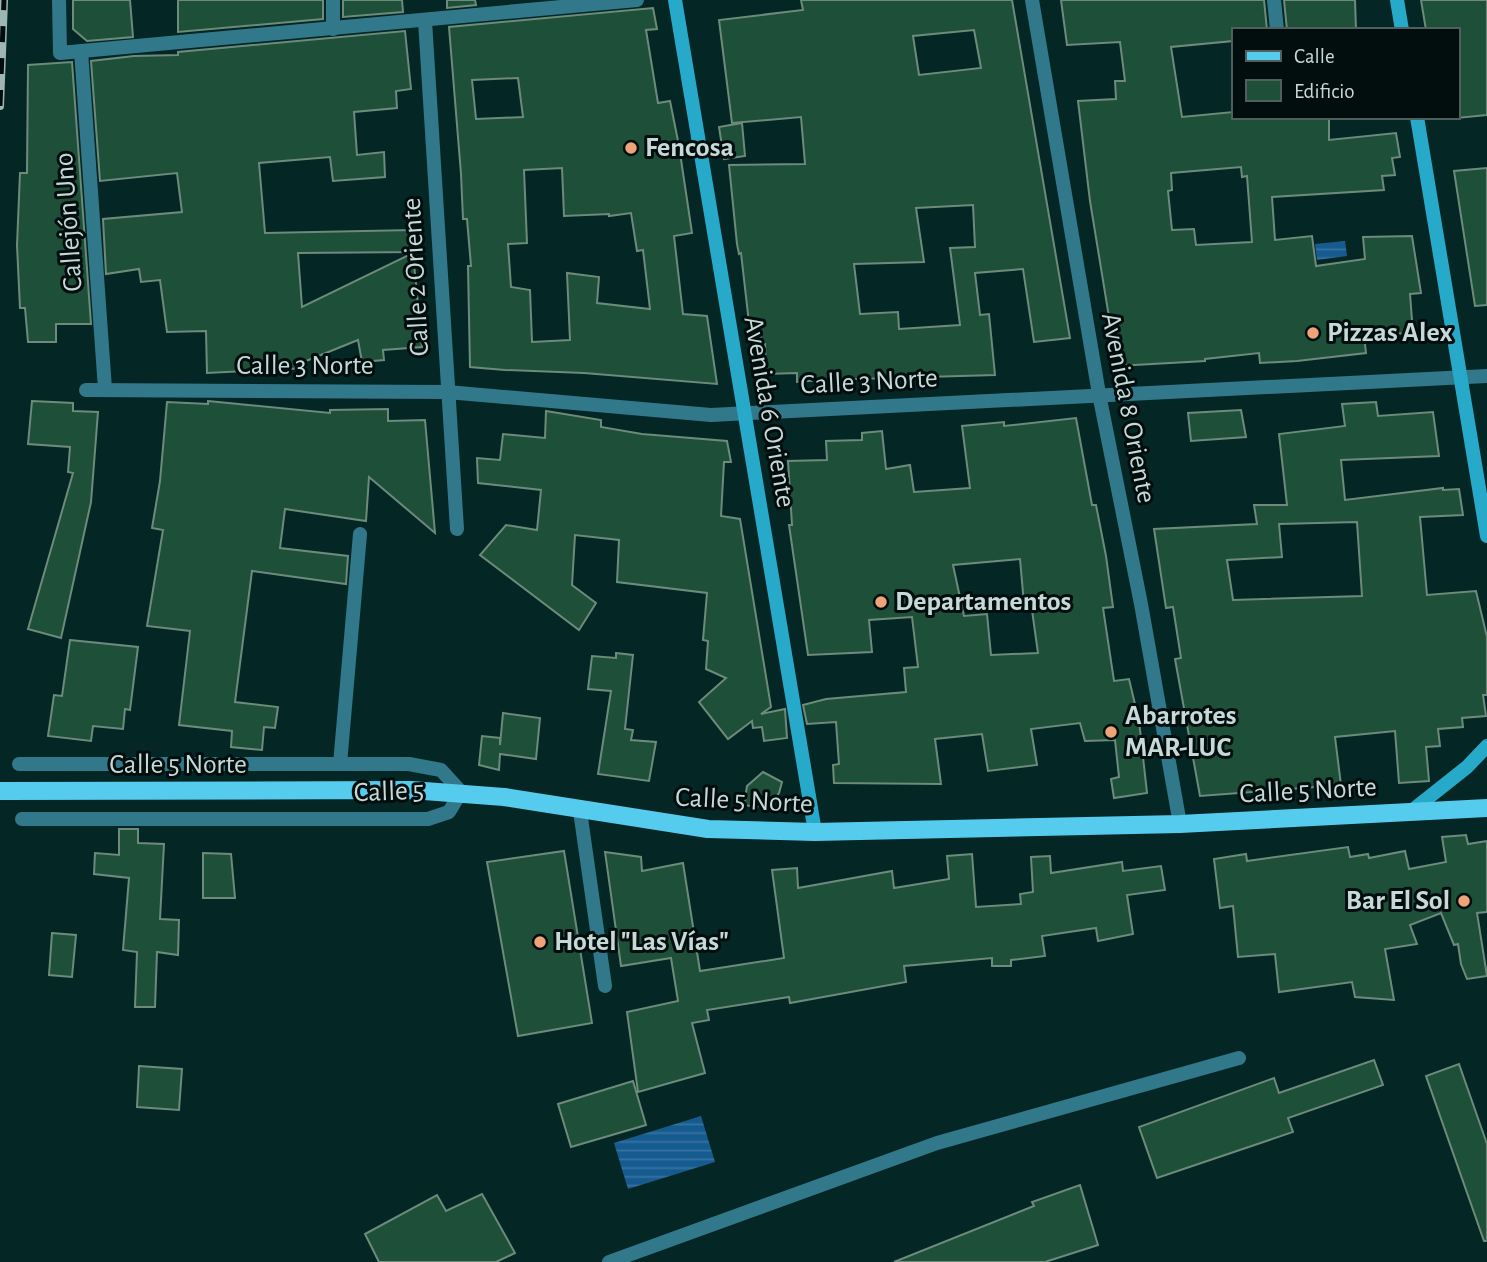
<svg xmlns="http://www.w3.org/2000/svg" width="1487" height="1262" viewBox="0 0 1487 1262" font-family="'Alegreya Sans',sans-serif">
  <defs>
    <pattern id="water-rules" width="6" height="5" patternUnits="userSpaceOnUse" patternTransform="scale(1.75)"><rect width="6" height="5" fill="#165b90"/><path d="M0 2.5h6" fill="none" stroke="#36729f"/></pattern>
  </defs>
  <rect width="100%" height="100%" fill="#042726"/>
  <!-- water -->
  <g fill="url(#water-rules)">
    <polygon points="1345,241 1347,256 1317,260 1315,244"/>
    <polygon points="701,1116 715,1162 628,1189 614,1143"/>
  </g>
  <!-- building -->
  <g fill="#1d4f39" stroke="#6d8a7b" stroke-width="2" fill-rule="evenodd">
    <polygon points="73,0 130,0 133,37 87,41 73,29"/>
    <polygon points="178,0 323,0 323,19 178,32"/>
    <polygon points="343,0 402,0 403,12 343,17"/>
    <polygon points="447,0 475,0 476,5 447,8"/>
    <path d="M801,0H1012L1070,338L1034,342L1023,269L975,273L980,315L989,314L995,375L821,380L797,382V373L766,374L765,344H761L760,323H749L741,253L739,254L737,244L729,165L805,164L801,117L732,123L719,20L803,10ZM974,30L981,68L919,75L913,36ZM973,205L975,247L950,248L960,325L899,329L898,312L860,314L854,264L924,262L916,208Z"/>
    <path d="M1061,0H1264L1267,30H1233V41L1171,47L1182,117L1233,112V117H1329V140L1396,133L1400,157L1392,158L1395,175L1382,176L1384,190L1272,197L1275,240L1312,236L1316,266L1365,259L1363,237L1412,236L1421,293L1410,294L1413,333L1364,335L1366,353L1297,361L1260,363L1259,353L1205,359V361L1117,366L1090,201L1078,101L1116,99L1115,81H1125L1120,42L1067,45ZM1241,167L1242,177L1247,176L1252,242L1196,245L1194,229L1172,230L1168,191L1172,190L1171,173Z"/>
    <polygon points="1284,0 1355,0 1356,30 1287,30"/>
    <polygon points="1421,0 1487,0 1487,115 1457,118 1457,30 1426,30"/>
    <path d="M653,8L657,29L646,30L658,103L670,101L679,146L692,233L674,236L683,314L707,316L717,384L584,373L505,370L470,367L468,266H471L467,219H463L461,174L449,27ZM518,78L523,117L476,119L472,80ZM562,168L564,216L609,214V216L631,213L637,251L643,250L650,309L597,303L599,277L567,273L570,340L532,342L530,290L511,287L508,244L527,243L524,170Z"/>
    <polygon points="405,31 411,89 396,91 397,108 354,112 357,155 384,152 385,177 333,181 330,157 259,163 265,233 413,230 415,252 298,253 302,307 413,253 422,347 383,350 384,360 362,362 358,340 306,361 306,368 207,373 206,331 167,332 160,280 141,282 139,269 106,274 103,219 182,212 177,173 100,181 91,61 134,56 178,55 178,52"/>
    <polygon points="72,62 91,324 56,324 56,342 28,342 25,308 20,308 17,245 20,173 27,173 28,65"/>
    <polygon points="742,123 745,156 724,159 719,127"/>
    <polygon points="1487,168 1487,305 1475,306 1454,171"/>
    <polygon points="32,401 73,403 73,411 98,412 91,502 61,638 28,629 73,473 68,472 70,447 28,444"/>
    <polygon points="208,401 330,413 330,410 388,409 388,421 425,420 435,533 369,477 366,521 285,509 280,548 348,556 346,584 252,571 235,702 278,707 275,728 264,727 262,750 231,747 232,731 179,725 190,631 147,626 163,530 152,528 160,481 167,402 208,404"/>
    <path d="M1376,402L1378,416L1433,412L1439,456L1341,460L1345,500L1443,488V490L1459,489L1463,515L1420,517L1427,595L1476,591L1487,637V695H1483L1486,716L1462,718L1463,727L1438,729L1440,746L1426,747L1429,781L1399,783L1395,731L1335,737L1341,785L1200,796L1175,659L1181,658L1173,607L1166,608L1154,529L1257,524L1254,505H1287L1279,434L1345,426L1342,404ZM1357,522L1362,596L1233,600L1227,560L1282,557L1279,524Z"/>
    <polygon points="1241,410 1246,437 1191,441 1188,413"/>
    <polygon points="546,411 601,420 601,427 642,434 727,441 731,462 724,462 721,516 740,519 771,707 761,714 785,709 787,738 764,741 762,727 753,728 752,721 728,739 699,702 726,678 706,669 708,641 703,640 707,593 617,582 619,540 575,535 572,585 596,603 579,630 480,555 506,525 537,530 541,490 478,483 477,458 500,460 503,434 545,438"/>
    <path d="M1076,418L1092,505H1096L1106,556L1113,607L1103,608L1114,681L1129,679L1139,721L1147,793L1114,798L1111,779L1119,777L1115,740L1085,741L1080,723L1031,729L1037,765L988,771L982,734L935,739L941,784L834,783L833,765L839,764L836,722L807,724L803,705L826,699L906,692L904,668L918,667L912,617L869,620L872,652L808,655L789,525H792L788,461L827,460L826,441L862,440V433L882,431L886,469L910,465L914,492L970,488L962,426L1004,422V426ZM1020,559L1024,604L1031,603L1038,653L991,655L987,614L964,616L953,565Z"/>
    <polygon points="70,640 138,647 130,710 125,709 123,729 93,726 91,741 48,736 54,695 62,696"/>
    <polygon points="616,653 633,655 625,729 633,730 631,740 656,742 649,781 598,774 611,691 588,689 592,656 616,658"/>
    <polygon points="503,713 540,718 536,759 500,754 499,770 479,765 482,736 500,738 500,745"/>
    <polygon points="763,772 782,782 779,793 772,802 756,807 744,805 747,786"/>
    <polygon points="119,829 138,829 138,843 164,844 160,919 179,920 178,955 157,952 155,1007 135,1007 137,952 123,950 129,878 94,874 95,853 119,855"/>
    <polygon points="1466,835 1468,844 1487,841 1487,912 1477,913 1487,976 1467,979 1461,964 1458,944 1454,945 1441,913 1410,925 1417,944 1385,949 1394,1000 1355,997 1352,982 1279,992 1275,954 1238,957 1233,906 1220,908 1214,859 1246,854 1247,861 1348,847 1350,857 1368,854 1369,858 1405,851 1409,869 1446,862 1442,837"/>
    <polygon points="564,851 592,1023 518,1036 487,862"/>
    <polygon points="605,852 641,857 642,871 683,863 700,971 784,958 772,870 797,868 798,888 892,871 894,888 949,879 947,856 972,854 976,907 1021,904 1020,894 1033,892 1031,857 1050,856 1051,873 1122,862 1123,871 1161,866 1165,890 1127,895 1133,934 1098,941 1096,928 1042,936 1045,956 1011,960 1011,966 992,966 992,958 904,966 906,982 790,1003 789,997 707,1010 709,1020 692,1023 705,1073 638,1092 627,1012 678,1001 671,958 621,966"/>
    <polygon points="203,853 231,854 235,898 203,898"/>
    <polygon points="52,933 76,935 72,977 49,975"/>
    <polygon points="1374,1060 1383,1085 1288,1118 1293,1132 1157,1178 1139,1127 1274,1078 1279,1093"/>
    <polygon points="1459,1064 1487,1144 1487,1241 1484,1241 1426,1076"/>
    <polygon points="139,1066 182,1069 179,1110 137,1107"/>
    <polygon points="633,1081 646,1125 571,1147 558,1104"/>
    <polygon points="1080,1185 1098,1245 1045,1262 894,1262 1034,1206 1032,1202"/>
    <polygon points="482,1194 515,1253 496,1262 379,1262 365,1234 437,1195 446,1211"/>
  </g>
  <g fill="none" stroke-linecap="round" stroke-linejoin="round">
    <!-- lane -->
    <g stroke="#31788b" stroke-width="14">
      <polyline points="1274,0 1277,30"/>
      <polyline points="340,764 360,534"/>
      <polyline points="580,811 605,986"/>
    </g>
    <!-- street -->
    <g stroke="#31788b" stroke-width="14">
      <polyline points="59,0 60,53 637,0"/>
      <polyline points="1032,0 1099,394 1141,604 1180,824"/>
      <polyline points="425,21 457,529"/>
      <polyline points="333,29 333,0"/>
      <polyline points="81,51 105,389"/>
      <polyline points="86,390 447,392 711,415 1487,376"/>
      <polyline points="19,764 409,764 441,770 461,792 449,812 428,819 22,819"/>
      <polyline points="609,1262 937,1143 1239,1058"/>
    </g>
    <!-- secondary -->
    <g stroke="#27aac9" stroke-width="14">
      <polyline points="675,0 815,832"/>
      <polyline points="1397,0 1402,30"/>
      <polyline points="1417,117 1487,536"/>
      <polyline points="1409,813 1467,767 1487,746"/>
    </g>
    <!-- primary -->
    <polyline stroke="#55cced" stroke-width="18" points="1,791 411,790 504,797 708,829 815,832 1180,824 1487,808"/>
    <defs>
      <polyline id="rail" points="0,106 4,0"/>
    </defs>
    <!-- rail casing -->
    <use href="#rail" stroke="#a0b6b4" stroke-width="8"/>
    <!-- rail -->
    <use href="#rail" stroke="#020e0d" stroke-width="5" stroke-dasharray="16" stroke-linecap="butt"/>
  </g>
  <!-- markers -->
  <g fill="#efa378" stroke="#020e0d" stroke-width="2.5">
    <circle cx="631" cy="148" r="7"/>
    <circle cx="1313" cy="333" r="7"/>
    <circle cx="881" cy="602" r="7"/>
    <circle cx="1111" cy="732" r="7"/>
    <circle cx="1464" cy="901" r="7"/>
    <circle cx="540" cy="942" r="7"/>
  </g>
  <g text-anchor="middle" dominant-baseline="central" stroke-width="6" stroke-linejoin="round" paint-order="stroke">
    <!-- poi labels -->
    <g font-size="28" font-weight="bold" fill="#c6d9d7" stroke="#020e0d" text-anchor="start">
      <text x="645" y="148">Fencosa</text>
      <text x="1327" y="333">Pizzas Alex</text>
      <text x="895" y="602">Departamentos</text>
      <text x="1125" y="716">Abarrotes<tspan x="1125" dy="32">MAR-LUC</tspan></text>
      <text x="1450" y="901" text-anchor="end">Bar El Sol</text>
      <text x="554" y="942">Hotel "Las Vías"</text>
    </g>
    <!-- street labels -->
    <g font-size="28" fill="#c6d9d7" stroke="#020e0d">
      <text transform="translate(69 222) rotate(-94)">Callejón Uno</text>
      <text transform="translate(416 277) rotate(-93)">Calle 2 Oriente</text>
      <text x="305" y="366">Calle 3 Norte</text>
      <text transform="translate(869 382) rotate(-3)">Calle 3 Norte</text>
      <text transform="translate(1128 408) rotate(79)">Avenida 8 Oriente</text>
      <text transform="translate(769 412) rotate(80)">Avenida 6 Oriente</text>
      <text x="178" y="765">Calle 5 Norte</text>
      <text transform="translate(1308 791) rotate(-3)">Calle 5 Norte</text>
      <text transform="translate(389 792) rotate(-2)">Calle 5</text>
      <text transform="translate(744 801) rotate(3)">Calle 5 Norte</text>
    </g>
  </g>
  <!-- legend -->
  <rect x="1232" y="28" width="228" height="91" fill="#020e0d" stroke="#505f5e" stroke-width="2"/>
  <rect x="1246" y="51" width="35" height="10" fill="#55cced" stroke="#505f5e" stroke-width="2"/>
  <text x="1294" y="63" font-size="21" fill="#c6d9d7">Calle</text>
  <rect x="1246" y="80" width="35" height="21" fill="#1d4f39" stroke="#505f5e" stroke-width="2"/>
  <text x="1294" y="98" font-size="21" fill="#c6d9d7">Edificio</text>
</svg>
